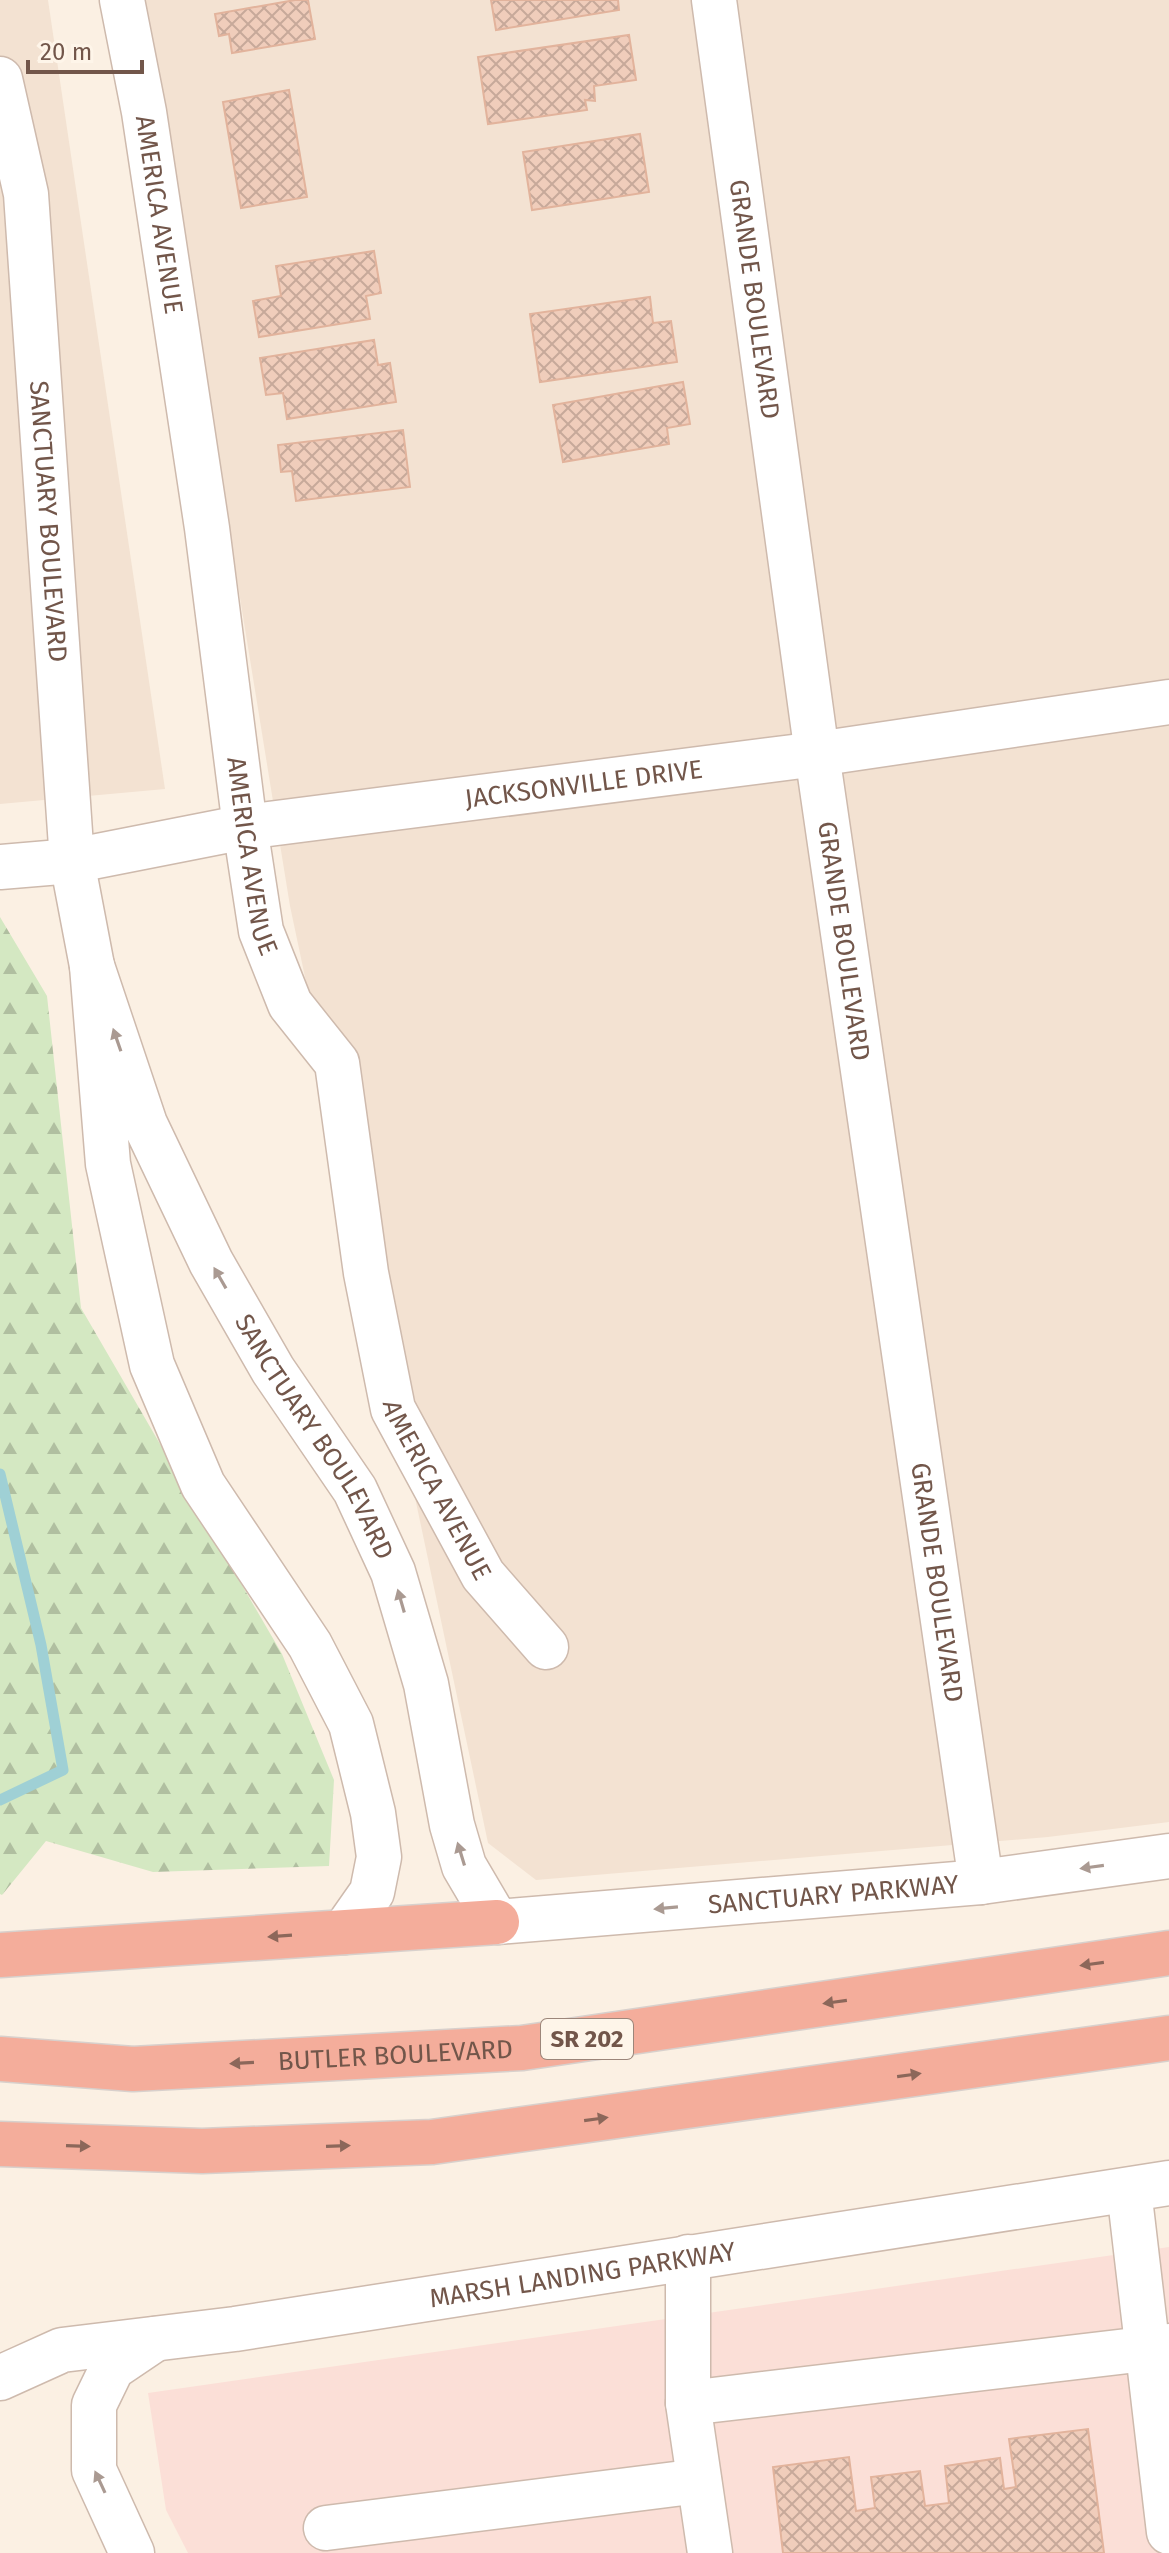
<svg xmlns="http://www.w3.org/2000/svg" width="1169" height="2553" viewBox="0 0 1169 2553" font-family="'Fira Sans',sans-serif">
  <defs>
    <pattern id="forest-firs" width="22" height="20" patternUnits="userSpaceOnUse" patternTransform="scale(2)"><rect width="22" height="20" fill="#d4e8c2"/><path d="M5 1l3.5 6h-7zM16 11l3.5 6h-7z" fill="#b0bfa0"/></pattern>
    <pattern id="building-cross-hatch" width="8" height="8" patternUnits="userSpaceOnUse" patternTransform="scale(2)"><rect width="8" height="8" fill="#f0cdbb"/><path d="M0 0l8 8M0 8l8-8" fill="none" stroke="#c7a99a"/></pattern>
  </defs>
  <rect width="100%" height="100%" fill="#fbf0e3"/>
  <!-- residential -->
  <g fill="#f3e2d2">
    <polygon points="0,0 48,0 165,789 0,804"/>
    <polygon points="143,0 1169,0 1169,1822 1048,1837 536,1880 488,1843 290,906"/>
  </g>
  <!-- commercial -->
  <polygon fill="#fbdfd7" points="1169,2247 1169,2553 188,2553 166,2510 148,2393"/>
  <!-- forest -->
  <polygon fill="url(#forest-firs)" points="0,917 47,996 81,1308 282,1654 334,1780 329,1866 153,1872 46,1841 2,1895 0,1894"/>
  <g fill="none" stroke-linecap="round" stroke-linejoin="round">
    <!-- stream -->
    <polyline stroke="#9fd0d5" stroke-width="11" points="0,1474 41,1645 63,1770 0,1800"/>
  </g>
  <!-- building -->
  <g fill="url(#building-cross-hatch)" stroke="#e2b39c" stroke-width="2">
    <polygon points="295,0 308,0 315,39 232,53 229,34 219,36 215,14"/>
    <polygon points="491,0 618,0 619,10 496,30"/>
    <polygon points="629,35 636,80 594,86 595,101 585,100 587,110 488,124 478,57"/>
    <polygon points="289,90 307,197 241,208 223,102"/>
    <polygon points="640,134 649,192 532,210 523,152"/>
    <polygon points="374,251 381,293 366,296 370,319 259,337 253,301 281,296 276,266"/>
    <polygon points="650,297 653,323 671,321 677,362 540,382 530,314"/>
    <polygon points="374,340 378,365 390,363 396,402 287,419 283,393 266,395 260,358"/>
    <polygon points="683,382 690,424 667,428 669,444 563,462 553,405"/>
    <polygon points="403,430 410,487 296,501 292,471 281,472 278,445"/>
    <polygon points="1088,2429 1104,2553 783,2553 773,2467 849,2457 856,2511 875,2508 871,2477 920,2471 925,2506 949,2503 945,2466 1000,2458 1004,2489 1016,2487 1009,2439"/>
  </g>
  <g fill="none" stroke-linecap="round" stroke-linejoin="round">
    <defs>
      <g id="minor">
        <path id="s1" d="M122,0L144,112L207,528L245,827L261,931L290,1004L337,1063L366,1273L393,1409L483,1575L546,1647"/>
        <path id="s2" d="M714,0L817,754L981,1882"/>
        <path id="s3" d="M0,79L26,194L72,861L92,966"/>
        <path id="s4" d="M0,867L72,861L245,827L817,754L1169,702"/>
        <path id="s5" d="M344,1932L372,1892L379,1857L373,1813L351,1724L310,1645L203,1485L152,1365L108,1164L92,966L145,1124L211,1262L273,1370L355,1490L393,1572L426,1684L452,1825L464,1866L497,1922L981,1882L1169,1856"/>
        <polyline points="1129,2190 1169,2532"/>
        <polyline points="688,2257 688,2403 710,2553"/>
        <path id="s6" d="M0,2378L62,2350L235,2329L1169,2183"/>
        <polyline points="688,2403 1169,2346"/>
        <polyline points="326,2528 699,2481"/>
        <polyline points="132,2553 94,2470 94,2405 112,2368 155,2339"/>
      </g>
      <g id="highway">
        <polyline points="0,1955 497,1922"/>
        <path id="s7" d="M0,2059L133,2069L522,2048L1169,1953"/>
        <polyline points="0,2144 202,2151 432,2142 1169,2038"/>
      </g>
    </defs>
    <!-- minor casing -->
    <use href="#minor" stroke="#cebaad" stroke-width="47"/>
    <!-- highway casing -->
    <use href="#highway" stroke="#d8d0cc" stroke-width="47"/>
    <!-- minor -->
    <use href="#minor" stroke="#fff" stroke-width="44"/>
    <!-- highway -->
    <use href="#highway" stroke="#f4ad9b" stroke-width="44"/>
  </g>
  <!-- one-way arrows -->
  <defs><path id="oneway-solid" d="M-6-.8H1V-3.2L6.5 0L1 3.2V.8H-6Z" transform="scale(2)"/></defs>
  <g fill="#aa9a92">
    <use href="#oneway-solid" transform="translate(117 1040) rotate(-109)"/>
    <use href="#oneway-solid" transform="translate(220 1278) rotate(-120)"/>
    <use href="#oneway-solid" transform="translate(401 1601) rotate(-106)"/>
    <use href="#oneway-solid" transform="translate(461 1854) rotate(-107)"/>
    <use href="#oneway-solid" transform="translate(1092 1867) rotate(172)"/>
    <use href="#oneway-solid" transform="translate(666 1908) rotate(175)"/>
    <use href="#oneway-solid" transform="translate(100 2482) rotate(-115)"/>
  </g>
  <g fill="#8c675a">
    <use href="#oneway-solid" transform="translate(280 1936) rotate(176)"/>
    <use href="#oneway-solid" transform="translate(1092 1964) rotate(172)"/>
    <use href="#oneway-solid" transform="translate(835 2002) rotate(172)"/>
    <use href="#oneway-solid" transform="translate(242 2063) rotate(177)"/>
    <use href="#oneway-solid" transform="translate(909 2075) rotate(-8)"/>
    <use href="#oneway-solid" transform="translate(596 2119) rotate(-8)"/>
    <use href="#oneway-solid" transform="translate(78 2146) rotate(2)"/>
    <use href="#oneway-solid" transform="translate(338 2146) rotate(-2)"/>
  </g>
  <g text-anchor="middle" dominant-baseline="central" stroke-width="6" stroke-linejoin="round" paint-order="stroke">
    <!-- shield labels -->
    <rect fill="#fef5e9" stroke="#9c867a" stroke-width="2" x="541" y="2019" width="92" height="40" rx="6"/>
    <g font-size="24" font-weight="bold" fill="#72564a">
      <text x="587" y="2039">SR 202</text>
    </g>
    <!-- street labels -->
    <g font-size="26" fill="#72564a" stroke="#fef5e9">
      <text stroke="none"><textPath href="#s1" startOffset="218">AMERICA AVENUE</textPath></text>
      <text stroke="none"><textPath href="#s2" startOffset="302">GRANDE BOULEVARD</textPath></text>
      <text stroke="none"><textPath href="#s3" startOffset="446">SANCTUARY BOULEVARD</textPath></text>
      <text stroke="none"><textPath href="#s4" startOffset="590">JACKSONVILLE DRIVE</textPath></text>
      <text stroke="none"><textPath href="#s1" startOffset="866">AMERICA AVENUE</textPath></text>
      <text stroke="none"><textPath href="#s2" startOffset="950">GRANDE BOULEVARD</textPath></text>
      <text stroke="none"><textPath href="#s5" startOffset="1560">SANCTUARY BOULEVARD</textPath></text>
      <text stroke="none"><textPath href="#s1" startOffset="1538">AMERICA AVENUE</textPath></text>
      <text stroke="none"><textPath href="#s2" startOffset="1598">GRANDE BOULEVARD</textPath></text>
      <text stroke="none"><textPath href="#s5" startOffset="2422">SANCTUARY PARKWAY</textPath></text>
      <text stroke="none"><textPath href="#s7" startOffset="396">BUTLER BOULEVARD</textPath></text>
      <text stroke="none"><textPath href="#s6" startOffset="594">MARSH LANDING PARKWAY</textPath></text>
    </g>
  </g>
  <!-- scale -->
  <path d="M28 60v12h114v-12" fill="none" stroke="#72564a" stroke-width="4"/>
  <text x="40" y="60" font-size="24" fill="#72564a" stroke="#fef5e9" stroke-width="6" paint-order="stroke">20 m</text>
</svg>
